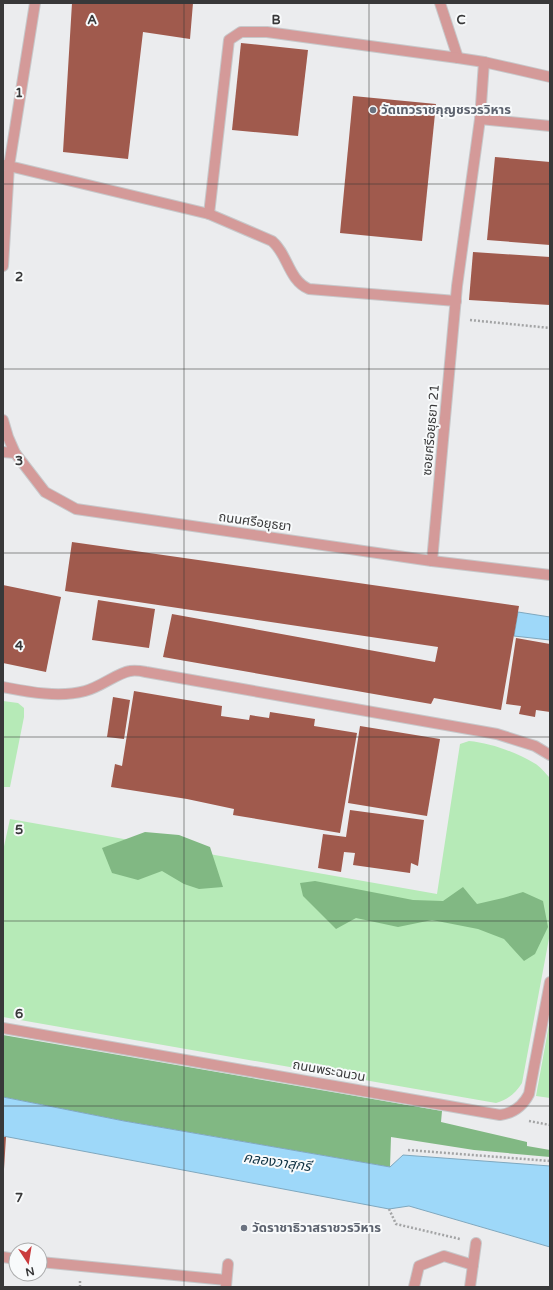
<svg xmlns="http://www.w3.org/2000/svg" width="553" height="1290" viewBox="0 0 553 1290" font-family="'Varela Round','Noto Sans Thai',sans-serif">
  <rect width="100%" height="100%" fill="#ebecee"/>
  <!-- green -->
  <g fill="#b6eab7">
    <polygon points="3,701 18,703 24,708 24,717 10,787 3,787"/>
    <path d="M469,741C491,743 515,752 534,763C540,766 545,773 550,778V933L522,1083C516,1093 507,1100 496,1103L3,1017V851L10,819L437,894L460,744Z"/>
    <polygon points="550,1019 550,1098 536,1096"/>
  </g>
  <!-- forest -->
  <g fill="#81b883">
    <polygon points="145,832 179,835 210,847 223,887 199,889 184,884 162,871 138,880 112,873 102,848"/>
    <polygon points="315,881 413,900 443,901 463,887 477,904 503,898 523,892 543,901 548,927 535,954 524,961 504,939 478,929 432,920 398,927 356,918 336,929 303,896 300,883"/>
    <polygon points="3,1035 442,1111 441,1122 527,1142 527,1146 550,1150 550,1157 474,1150 391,1137 390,1167 124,1121 3,1097"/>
  </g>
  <!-- water -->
  <g fill="#9ed8f9" stroke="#7fa8bf">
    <polygon points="518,612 550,617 550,640 514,636"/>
    <polygon points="3,1097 124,1121 390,1167 403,1155 550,1166 550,1247 409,1206 389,1209 3,1136"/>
  </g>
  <!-- building -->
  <g fill="#a05a4d">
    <polygon points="72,3 193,3 190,39 143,32 128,159 63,152"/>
    <polygon points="241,43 308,50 298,136 232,130"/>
    <polygon points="353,96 436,104 422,241 340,233"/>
    <polygon points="495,157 550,162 550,245 487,240"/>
    <polygon points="473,252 550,257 550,305 469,300"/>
    <polygon points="72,542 519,606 501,710 434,698 431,704 163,657 172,614 435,662 438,647 65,591"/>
    <polygon points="3,585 61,597 46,672 3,663"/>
    <polygon points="98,600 155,609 149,648 92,640"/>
    <polygon points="516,638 550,644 550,712 536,710 535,717 519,714 521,706 506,704"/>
    <polygon points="134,691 222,706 221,716 249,720 250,715 269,718 270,712 315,719 314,726 357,733 340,833 233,815 234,809 187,799 111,787 115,764 122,766"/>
    <polygon points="113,697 130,700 124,739 107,737"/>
    <polygon points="360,726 440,739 427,816 348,803"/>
    <polygon points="350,810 424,820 418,866 411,863 410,873 353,865 355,853 344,852 341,872 318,868 323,834 346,837"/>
    <polygon points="3,1137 6,1137 4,1169 3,1169"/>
  </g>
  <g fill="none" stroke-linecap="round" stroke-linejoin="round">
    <defs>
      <g id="minor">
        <path d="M35,3L9,166L209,214L272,241C288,254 288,280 309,289L456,301"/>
        <polyline points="440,3 458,58"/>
        <polyline points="480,119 550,126"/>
        <polyline points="209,214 229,40 241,32 267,32 458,58 484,62 550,77"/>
        <polyline points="3,266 9,166 3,165"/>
        <polyline points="3,420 8,437 15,453 45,492 76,509 432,561 550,575"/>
        <polyline points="3,452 15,453"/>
        <polyline points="432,561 457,286 480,119 484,62"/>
        <path d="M3,687C29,692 59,698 85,691C101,687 117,673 130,671C135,670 141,671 146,672L497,734L535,746L550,755"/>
        <path d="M3,1028L500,1115C514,1113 523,1106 529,1094L550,982"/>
        <polyline points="3,1257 16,1259"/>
        <polyline points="40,1262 226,1280"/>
        <polyline points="226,1286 228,1264"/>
        <polyline points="414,1287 419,1266 444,1256 473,1265"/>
        <polyline points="470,1287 476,1243"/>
      </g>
    </defs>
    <!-- minor casing -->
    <use href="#minor" stroke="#c7c8ca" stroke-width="12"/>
    <!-- path -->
    <g stroke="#a3a4a5" stroke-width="2.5" stroke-dasharray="2 2" stroke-linecap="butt">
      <polyline points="470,320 550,328"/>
      <polyline points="529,1121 550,1125"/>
      <polyline points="408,1150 550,1161"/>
      <polyline points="389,1209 396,1224 460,1239"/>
      <polyline points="80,1287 80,1281"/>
    </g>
    <!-- minor -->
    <use href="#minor" stroke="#d49a99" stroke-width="10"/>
  </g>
  <!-- grid -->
  <path fill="none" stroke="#383839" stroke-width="1" stroke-opacity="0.55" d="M184,3V1287M369,3V1287M3,184H550M3,369H550M3,553H550M3,737H550M3,921H550M3,1106H550"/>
  <!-- markers -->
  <g fill="#6b7280" stroke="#f8fafb" stroke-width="1.5">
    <circle cx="373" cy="110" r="4"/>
    <circle cx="244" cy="1228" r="4"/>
  </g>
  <g text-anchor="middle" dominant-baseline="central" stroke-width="4" stroke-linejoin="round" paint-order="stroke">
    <!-- worship labels -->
    <g font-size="13" font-weight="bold" fill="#5b616d" stroke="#f8fafb" text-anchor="start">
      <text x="381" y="110">วัดเทวราชกุญชรวรวิหาร</text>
      <text x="252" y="1228">วัดราชาธิวาสราชวรวิหาร</text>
    </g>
    <!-- street labels -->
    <g font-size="13" fill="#383839" stroke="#f8fafb">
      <text transform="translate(431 430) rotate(-85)">ซอยศรีอยุธยา 21</text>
      <text transform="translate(255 522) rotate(8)">ถนนศรีอยุธยา</text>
      <text transform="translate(329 1071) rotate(10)">ถนนพระฉนวน</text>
    </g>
    <!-- water labels -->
    <g font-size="14" font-style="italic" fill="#0e3142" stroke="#f8fafb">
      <text transform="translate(277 1162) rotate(8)">คลองวาสุกรี</text>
    </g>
  </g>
  <g font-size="13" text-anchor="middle" font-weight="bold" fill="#383839" stroke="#f8fafb" stroke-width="4" stroke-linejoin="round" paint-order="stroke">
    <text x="92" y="24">A</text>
    <text x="276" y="24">B</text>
    <text x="461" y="24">C</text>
    <text x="19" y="97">1</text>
    <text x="19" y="281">2</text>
    <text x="19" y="465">3</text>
    <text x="19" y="650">4</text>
    <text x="19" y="834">5</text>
    <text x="19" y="1018">6</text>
    <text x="19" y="1202">7</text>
  </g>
  <!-- border -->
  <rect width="553" height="1290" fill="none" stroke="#383839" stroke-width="8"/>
  <!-- north arrow -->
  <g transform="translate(28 1262) rotate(168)"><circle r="19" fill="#f8fafb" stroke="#abacad"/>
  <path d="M0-3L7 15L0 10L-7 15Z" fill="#ca3b3d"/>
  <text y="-6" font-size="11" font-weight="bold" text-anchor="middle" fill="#383839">N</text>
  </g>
</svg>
